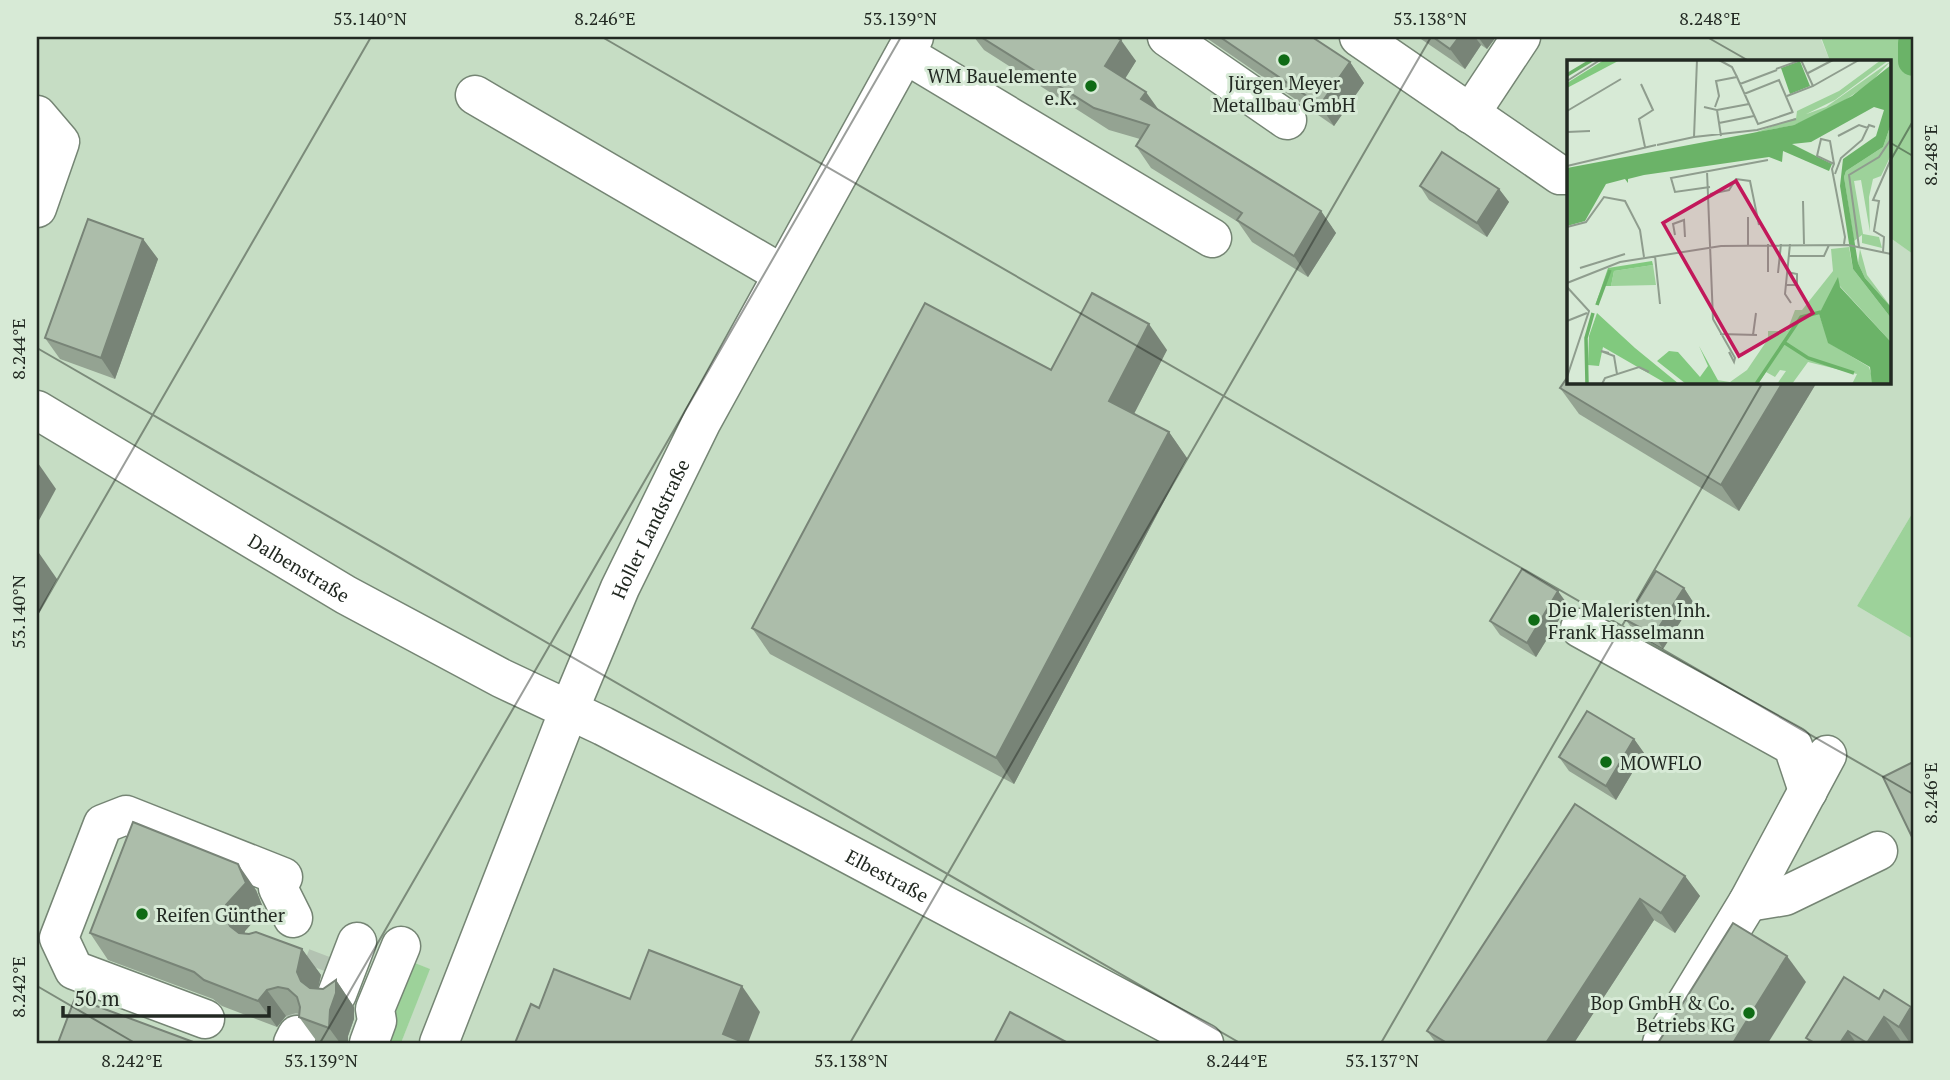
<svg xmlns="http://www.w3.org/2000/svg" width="1950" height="1080" viewBox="0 0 1950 1080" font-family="'PT Serif',serif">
  <rect width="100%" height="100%" fill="#d7ead6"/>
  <!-- built -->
  <polygon fill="#c6ddc4" points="37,37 1820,37 1830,61 1568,61 1568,382 1889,382 1889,237 1912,253 1913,512 1857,606 1913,639 1913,1043 401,1043 429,969 410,961 384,1043 37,1043"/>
  <!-- green -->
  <g fill="#9dd29a">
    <polygon points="1821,37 1913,37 1913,254 1889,237 1889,61 1830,61"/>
    <polygon points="1913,512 1913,639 1857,606"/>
    <polygon points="410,961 430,969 401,1043 384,1043 390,1014"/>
  </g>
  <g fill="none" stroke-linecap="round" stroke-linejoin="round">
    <!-- canal -->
    <polyline stroke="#6bb368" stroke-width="30" points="1913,43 1913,61"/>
    <!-- minor-tunnel -->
    <polyline stroke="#b3c3b2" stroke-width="38" stroke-dasharray="38 19" stroke-linecap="butt" points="301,1023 327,956"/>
    <defs>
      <g id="minor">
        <polyline points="1167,37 1287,120"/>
        <polyline points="1359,37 1560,175 1568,175"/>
        <polyline points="905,54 1212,238"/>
        <polyline points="475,95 782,274"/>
        <polyline points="1470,114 1521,37"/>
        <polyline points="37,115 60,142 37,208"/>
        <path id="s1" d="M37,410L346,595L501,678L603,726L805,831L1204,1043"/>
        <polyline points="1580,628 1793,746 1808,791"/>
        <polyline points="1748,902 1785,896 1878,851"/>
        <polyline points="337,994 357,942"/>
        <polyline points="205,1019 74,970 59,938 103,824 126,815 283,877 278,888 293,918"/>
        <polyline points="293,1043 297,1035"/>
        <polyline points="369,1043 377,1021 375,1009 401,946"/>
        <polyline points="1662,1043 1748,902 1827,755"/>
      </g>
      <g id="major">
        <path id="s2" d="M439,1043L569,710L620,588L702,421L914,37"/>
      </g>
    </defs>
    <!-- minor casing -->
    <use href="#minor" stroke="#758574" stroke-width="41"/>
    <!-- major casing -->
    <use href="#major" stroke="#758574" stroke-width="41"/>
    <!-- minor -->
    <use href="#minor" stroke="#fff" stroke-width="38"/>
    <!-- major -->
    <use href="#major" stroke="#fff" stroke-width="38"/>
  </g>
  <!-- wall -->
  <g fill="#94a392">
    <polygon points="974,37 1116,37 1136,61 1125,78 1159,110 1321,211 1336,233 1308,277 1252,242 1238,222 1151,168 1136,146 1140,139 1109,130 984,50"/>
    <polygon points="1205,37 1312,37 1350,62 1364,83 1334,126"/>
    <polygon points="1418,37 1496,37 1487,49 1481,45 1465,69"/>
    <polygon points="1420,186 1499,189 1509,202 1487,237 1429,200"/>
    <polygon points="143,239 158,259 115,379 60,359 45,338"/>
    <polygon points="1167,350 1134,414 1169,432 1187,458 1014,784 770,654 752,628 1051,370"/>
    <polygon points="1569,382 1817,382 1739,511 1579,414 1560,388"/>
    <polygon points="1684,588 1693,602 1663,649 1636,634 1626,620"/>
    <polygon points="1568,605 1536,657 1500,635 1490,621"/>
    <polygon points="1634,739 1644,753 1616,800 1569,771 1559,757"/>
    <polygon points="1575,804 1685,876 1700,896 1675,933 1654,920 1574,1043 1436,1043 1427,1031"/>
    <polygon points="256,890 264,910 245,931 244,934 302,949 321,975 318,989 323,989 336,980 354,1007 354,1019 348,1036 348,1043 318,1043 299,1017 300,1014 296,1013 286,1016 277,1027 222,1006 213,999 108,960 90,933"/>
    <polygon points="1879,999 1911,1007 1913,1010 1913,1043 1810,1043 1806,1038"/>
  </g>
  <!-- shaded-wall -->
  <g fill="#788477">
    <polygon points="1459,37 1475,37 1481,45 1465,69 1450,49"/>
    <polygon points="1478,37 1496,37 1487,49"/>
    <polygon points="1121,40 1136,61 1120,87 1105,66"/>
    <polygon points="1350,62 1364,83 1334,126 1320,105"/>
    <polygon points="1146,92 1161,113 1141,99"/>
    <polygon points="1499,189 1509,202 1487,237 1477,223"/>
    <polygon points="1321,211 1336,233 1308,277 1294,256"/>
    <polygon points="143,239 158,259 115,379 101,358"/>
    <polygon points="1149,324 1167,350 1127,427 1109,401"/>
    <polygon points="1783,382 1817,382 1739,511 1721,485"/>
    <polygon points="1169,432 1187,458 1014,784 996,758"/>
    <polygon points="38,463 56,489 37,524 37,465"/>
    <polygon points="39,553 57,579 37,617 37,557"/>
    <polygon points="1684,588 1693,602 1663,649 1654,635"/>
    <polygon points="1558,591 1568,605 1536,657 1527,643"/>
    <polygon points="1634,739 1644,753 1616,800 1606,786"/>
    <polygon points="238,864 256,890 264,910 245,931 243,942 230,926 225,916 226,905"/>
    <polygon points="1685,876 1700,896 1675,933 1661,913"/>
    <polygon points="1640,899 1654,920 1574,1043 1546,1043"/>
    <polygon points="302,949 321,975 316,998 301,981 297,972"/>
    <polygon points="1787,956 1806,982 1768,1043 1733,1043"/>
    <polygon points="336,980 354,1007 354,1019 348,1036 348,1043 340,1043 329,1028 330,1010"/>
    <polygon points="742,986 760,1012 748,1043 729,1043 723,1034"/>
    <polygon points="267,990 286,1016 277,1027 258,1001"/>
    <polygon points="1911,1007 1913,1010 1913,1043 1910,1043 1899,1027"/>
    <polygon points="1884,1017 1902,1043 1867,1043"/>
    <polygon points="1848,1031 1856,1043 1840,1043"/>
  </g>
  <!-- building -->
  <g fill="#acbdaa" stroke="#788477" stroke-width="2">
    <polygon points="981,37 1116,37 1121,40 1105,66 1146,92 1141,99 1321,211 1294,256 1237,220 1242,213 1136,146 1149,125 1094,108"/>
    <polygon points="1220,37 1312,37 1350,62 1320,105"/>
    <polygon points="1433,37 1459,37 1450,49"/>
    <polygon points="1442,152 1499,189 1477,223 1420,186"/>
    <polygon points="88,219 143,239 101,358 45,338"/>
    <polygon points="1092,293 1149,324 1109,401 1169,432 996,758 752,628 925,303 1051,370"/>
    <polygon points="1569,375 1569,382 1783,382 1721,485 1560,388"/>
    <polygon points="1522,569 1558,591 1527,643 1490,621"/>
    <polygon points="1656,571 1684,588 1654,635 1626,620"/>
    <polygon points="1587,711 1634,739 1606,786 1559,757"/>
    <polygon points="1913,762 1913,839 1883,777"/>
    <polygon points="1575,804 1685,876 1661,913 1640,899 1546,1043 1447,1043 1427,1031"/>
    <polygon points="133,822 238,864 246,883 226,905 225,916 230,926 239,933 249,934 256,932 302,949 297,972 301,981 310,988 323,989 336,980 336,993 330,1010 329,1028 299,1017 300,1007 297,997 288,989 278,987 267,990 258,1001 204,980 194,972 90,933"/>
    <polygon points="1733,923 1787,956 1733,1043 1658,1043"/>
    <polygon points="649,950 742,986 723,1034 745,1043 515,1043 531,1004 539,1008 554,969 630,999"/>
    <polygon points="1844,977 1879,999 1884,990 1911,1007 1899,1027 1884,1017 1867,1043 1848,1031 1840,1043 1815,1043 1806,1038"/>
    <polygon points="75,998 196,1043 58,1043"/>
    <polygon points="1010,1012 1068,1043 994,1043"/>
  </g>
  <!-- ticks -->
  <path fill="none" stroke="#222922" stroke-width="2" stroke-opacity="0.45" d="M602,37L1913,794M1707,37L1749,61M1889,142L1913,156M1889,163L1913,121M37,348L1240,1043M37,615L371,37M37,986L135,1043M320,1043L901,37M850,1043L1431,37M1381,1043L1763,382M1911,1043L1913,1039"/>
  <!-- markers -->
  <g fill="#0f6b15" stroke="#d7ead6" stroke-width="2.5">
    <circle cx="1284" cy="60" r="7"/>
    <circle cx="1091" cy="86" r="7"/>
    <circle cx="1534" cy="620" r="7"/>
    <circle cx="1606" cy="762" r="7"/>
    <circle cx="142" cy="914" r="7"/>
    <circle cx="1749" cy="1013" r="7"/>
  </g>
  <g text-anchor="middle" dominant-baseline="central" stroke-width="6" stroke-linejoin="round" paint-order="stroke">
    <!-- poi labels -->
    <g font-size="19" fill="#222922" stroke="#d7ead6" text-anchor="start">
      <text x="1077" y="75" text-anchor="end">WM Bauelemente<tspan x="1077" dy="22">e.K.</tspan></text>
      <text x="1284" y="82" text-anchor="middle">Jürgen Meyer<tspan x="1284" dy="22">Metallbau GmbH</tspan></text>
      <text x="1548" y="609">Die Maleristen Inh.<tspan x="1548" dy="22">Frank Hasselmann</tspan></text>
      <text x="1620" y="762">MOWFLO</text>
      <text x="156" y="914">Reifen Günther</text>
      <text x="1735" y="1002" text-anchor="end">Bop GmbH &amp; Co.<tspan x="1735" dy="22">Betriebs KG</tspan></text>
    </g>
    <!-- street labels -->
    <g font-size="19" fill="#222922" stroke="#d7ead6">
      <text stroke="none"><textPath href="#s2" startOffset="556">Holler Landstraße</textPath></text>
      <text stroke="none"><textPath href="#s1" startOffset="306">Dalbenstraße</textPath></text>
      <text stroke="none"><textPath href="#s1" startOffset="970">Elbestraße</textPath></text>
    </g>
  </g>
  <!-- overview -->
  <g transform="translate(1567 60)">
    <rect width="324" height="324" fill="#d7ead6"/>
    <path d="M314,0H322L268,40L229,59L230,51L272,31ZM324,1L302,24L263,50L227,65L187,73L259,47ZM324,64V95L314,116L306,119L302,137L303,172L294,120L287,121L296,174L312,177L315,188L295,183V175L287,181L277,117L279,111L316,87ZM282,187L286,209L324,258V282L270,223L252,254L262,283L302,307L307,323L285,324L290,314L241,302L225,324H210L219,311L213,310L208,317L199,312L191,324H153L150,320L163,322L180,310L201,279V271H220L228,250H235L266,211L264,189ZM293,189L300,215L324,247L298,218L291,203ZM86,205L89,225L44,226L47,211Z" fill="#9dd29a"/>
    <path d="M37,0H53L0,28V23ZM85,201L86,205L47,211L44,226H37L28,246L41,208ZM30,253L68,288L112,324H100L36,287L32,306L21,305L22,276ZM132,286L153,324H119L90,301L102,291L111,292L133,317L141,306Z" fill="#81c97e"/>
    <path d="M233,1L243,26L223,34L214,8ZM324,5V64L316,87L279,111L277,117L291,203L298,218L324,247V258L286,209L273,126L276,99L309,76L317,50L307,47L244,82L225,84L265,104L262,111L216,91L215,102L202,97L77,115L61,119V123L58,119L39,124L18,161L0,166V108L227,65L285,36ZM271,217L273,227L324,282V324H305L303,307L261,283L252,254Z" fill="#6bb368"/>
    <path fill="none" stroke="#6bb368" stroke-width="3.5" d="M0,15L25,0M30,245L43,210M218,283L241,298L287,313M20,324L19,278L26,253M189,324L234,257L254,252"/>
    <path fill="none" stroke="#8f9d8e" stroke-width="2" d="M152,0L165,7L170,17M209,9L234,0M241,13L266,0M0,21L33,0M74,24L86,50L72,59L78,87M173,24L210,10M246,26L292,0M177,34L212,20L226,53M220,36L246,26L234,0M137,47L150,50L154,76M148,47L152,36L149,21L170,17L191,64L226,52M150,50L182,44M0,51L54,19M152,63L187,56M0,72L23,71M271,76L292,65L301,68M127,77L190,70L229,59M127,77L130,0M90,85L127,77M267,104L250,96L254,79L263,81L267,104L265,109L278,177L277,184M0,106L89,85M140,111L146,259L168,298L167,302L162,292M268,114L274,98L295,80L302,65L308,67M143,127L108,132L104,118L201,100M143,134L162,130L169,119L183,121L192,165M236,141L237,184M0,167L19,162L37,137L58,141L73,170L77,197M108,175L106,164L117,160L118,177M223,184L218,234L224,243M181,185V157M292,187L282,115L312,97L324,79M316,192L317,177L307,171L312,141L306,140L324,99M88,196L93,244M222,196H257L262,185M13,208L58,194M201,212V184M211,213L214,184M0,223L53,202L154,186L281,185L324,194M219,225H230V214L220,212M0,227L22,251L0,317M0,261L20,253M153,274L190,275M186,275L189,253M42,293L34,291L47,296L50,314M35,324L38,318L72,307L82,312"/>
    <path fill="#c2185b" fill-opacity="0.15" stroke="#c2185b" stroke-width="3.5" d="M169,121L246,253L172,296L96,163Z"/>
    <rect width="324" height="324" fill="none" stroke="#222922" stroke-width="3.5"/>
  </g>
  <!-- border -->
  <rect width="1950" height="1080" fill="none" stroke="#d7ead6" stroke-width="77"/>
  <!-- scale -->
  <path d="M63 1006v10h206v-10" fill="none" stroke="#222922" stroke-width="3.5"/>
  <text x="74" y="1006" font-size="21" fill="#222922" stroke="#d7ead6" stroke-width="5" paint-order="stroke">50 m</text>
  <rect x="38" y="38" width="1874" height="1004" fill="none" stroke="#222922" stroke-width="2.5"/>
  <g font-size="18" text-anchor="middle" fill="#222922">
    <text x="370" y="25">53.140°N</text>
    <text x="605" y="25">8.246°E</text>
    <text x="900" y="25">53.139°N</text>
    <text x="1430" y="25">53.138°N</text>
    <text x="1710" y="25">8.248°E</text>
    <text transform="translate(1931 155) rotate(-90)" y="6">8.248°E</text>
    <text transform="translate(19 349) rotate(-90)" y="6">8.244°E</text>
    <text transform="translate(19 612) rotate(-90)" y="6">53.140°N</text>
    <text transform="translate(1931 793) rotate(-90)" y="6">8.246°E</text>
    <text transform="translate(19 987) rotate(-90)" y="6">8.242°E</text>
    <text x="132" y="1067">8.242°E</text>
    <text x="321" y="1067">53.139°N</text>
    <text x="851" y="1067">53.138°N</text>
    <text x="1237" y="1067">8.244°E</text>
    <text x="1382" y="1067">53.137°N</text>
  </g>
</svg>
